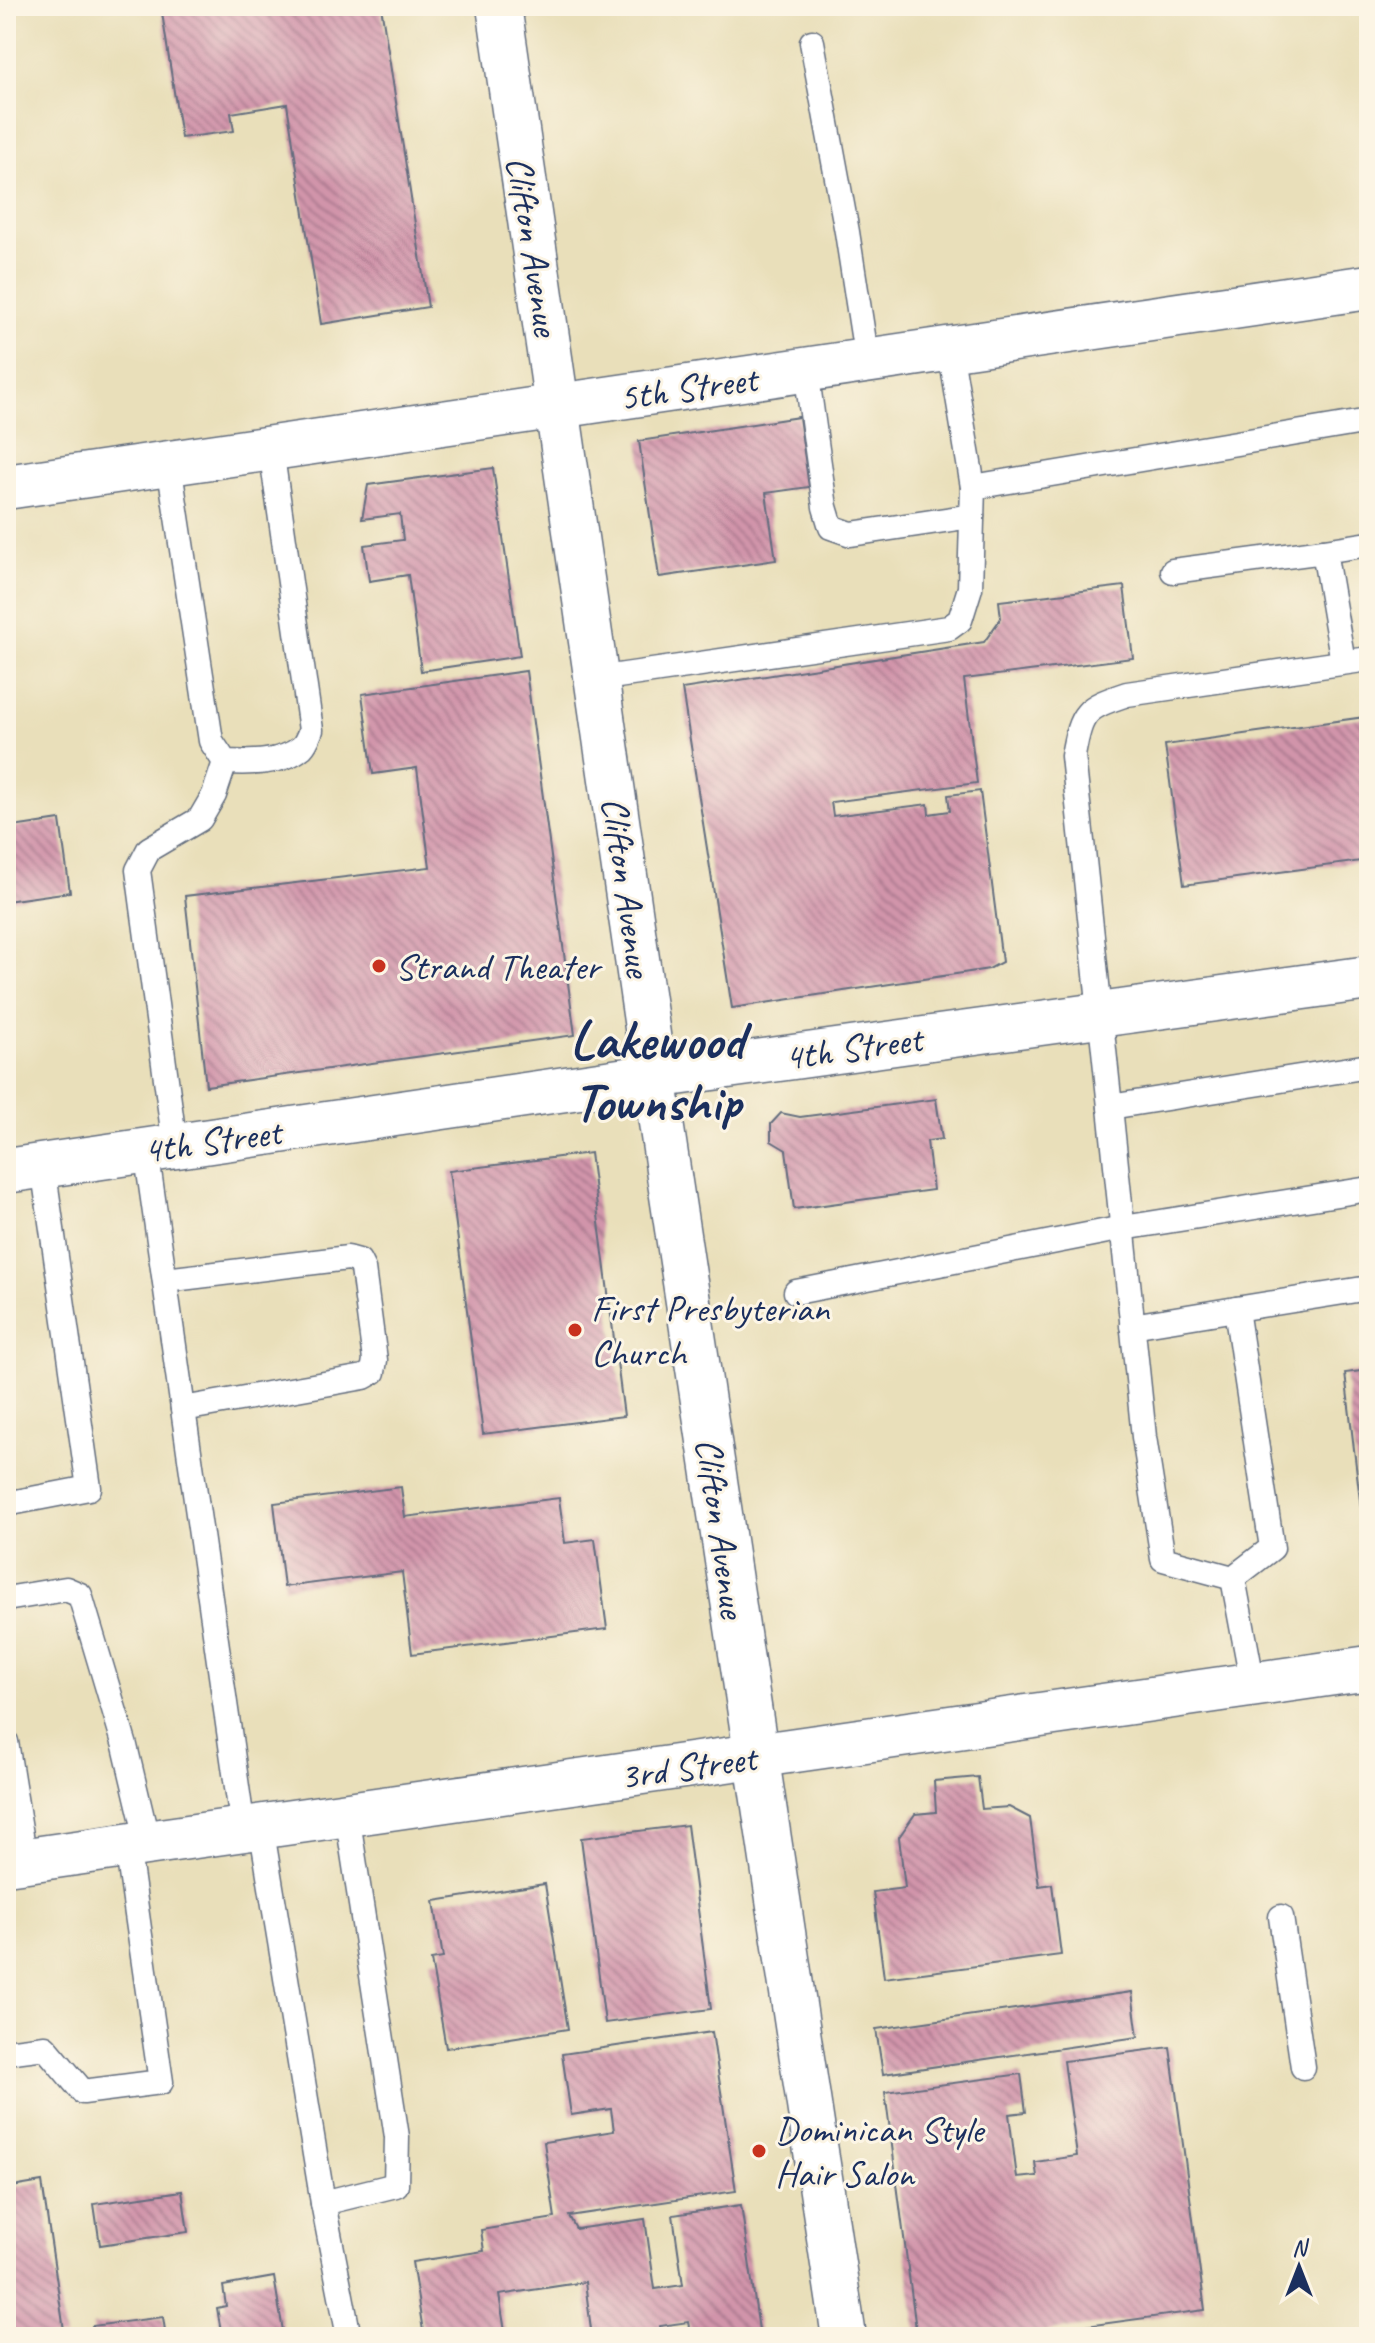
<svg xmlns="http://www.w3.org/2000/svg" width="1375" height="2343" viewBox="0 0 1375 2343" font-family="Caveat,sans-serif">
  <defs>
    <pattern id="building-back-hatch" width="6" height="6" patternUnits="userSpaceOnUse" patternTransform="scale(2)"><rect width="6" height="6" fill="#d194aa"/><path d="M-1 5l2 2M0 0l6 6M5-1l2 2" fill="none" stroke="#a9798e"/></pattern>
  </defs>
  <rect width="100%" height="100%" fill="#fcf5e5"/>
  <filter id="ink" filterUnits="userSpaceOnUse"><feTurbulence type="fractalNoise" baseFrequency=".0125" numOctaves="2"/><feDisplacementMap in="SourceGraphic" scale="16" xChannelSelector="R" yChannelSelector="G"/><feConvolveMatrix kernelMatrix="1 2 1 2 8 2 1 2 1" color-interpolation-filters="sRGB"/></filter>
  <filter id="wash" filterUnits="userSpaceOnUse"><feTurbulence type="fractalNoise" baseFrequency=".006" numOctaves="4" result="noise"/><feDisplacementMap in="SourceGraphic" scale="32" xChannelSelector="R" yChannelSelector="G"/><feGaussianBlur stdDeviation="1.8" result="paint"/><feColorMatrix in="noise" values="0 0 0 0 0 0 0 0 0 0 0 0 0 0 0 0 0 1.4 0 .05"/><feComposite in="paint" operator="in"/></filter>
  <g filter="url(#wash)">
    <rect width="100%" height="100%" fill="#e9dfba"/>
    <g id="blocks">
      <!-- building -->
      <g fill="url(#building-back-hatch)">
        <polygon points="161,6 381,6 428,307 321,324 287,104 231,113 234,131 181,138"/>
        <polygon points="799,417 809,487 766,493 776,560 659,577 639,441"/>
        <polygon points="493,468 520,656 421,671 408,575 369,581 364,545 403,540 400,514 362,519 368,485"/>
        <polygon points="1124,586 1133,658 964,679 977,783 831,802 833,816 928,804 929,814 950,811 948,795 980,791 1002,962 989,969 732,1008 682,689 984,642 1001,618 999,601"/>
        <polygon points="526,671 575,1035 206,1086 185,896 430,867 417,768 373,774 362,694"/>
        <polygon points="1365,717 1369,742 1369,860 1184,885 1165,745"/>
        <polygon points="60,820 70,892 6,901 6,828"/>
        <polygon points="936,1099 942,1139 927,1141 933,1190 794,1209 786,1150 771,1141 771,1124 781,1113 800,1117"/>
        <polygon points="590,1153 624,1416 483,1434 449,1171"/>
        <polygon points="1369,1370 1369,1559 1367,1559 1345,1373"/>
        <polygon points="401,1487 405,1517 559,1498 565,1543 595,1539 607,1629 412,1654 402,1572 284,1587 274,1503"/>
        <polygon points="978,1777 982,1809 1009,1807 1030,1818 1039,1886 1052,1884 1061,1955 884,1978 873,1892 905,1888 899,1837 915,1814 936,1812 934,1781"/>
        <polygon points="687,1825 711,2009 605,2023 581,1838"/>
        <polygon points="545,1884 568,2029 446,2048 431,1960 443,1958 434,1901"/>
        <polygon points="1132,1992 1138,2037 883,2074 876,2029"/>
        <polygon points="712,2032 736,2191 569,2216 576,2229 645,2219 655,2289 683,2285 673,2215 741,2205 760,2337 691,2337 688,2322 660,2326 662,2337 592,2337 585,2282 499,2295 506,2337 424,2337 412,2262 484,2251 481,2230 555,2218 544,2142 614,2131 611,2109 571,2115 562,2054"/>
        <polygon points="1170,2047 1205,2310 1006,2337 917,2337 885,2092 1021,2074 1026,2112 1009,2114 1017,2178 1037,2176 1035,2162 1077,2156 1064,2061"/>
        <polygon points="42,2182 65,2337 6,2337 6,2188"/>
        <polygon points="182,2191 188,2232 100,2245 94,2204"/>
        <polygon points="274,2277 284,2337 222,2337 217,2308 226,2306 223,2286"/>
        <polygon points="163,2317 166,2337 93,2337 92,2326"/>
      </g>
    </g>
  </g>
  <g filter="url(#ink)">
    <use href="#blocks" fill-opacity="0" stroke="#636d7e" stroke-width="2"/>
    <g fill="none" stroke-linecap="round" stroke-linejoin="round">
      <defs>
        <g id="service">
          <polyline points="812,42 847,232 867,361"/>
          <polyline points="950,349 973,487 1369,421"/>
          <polyline points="806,370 825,507 831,527 851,534 972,516"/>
          <path d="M169,464L211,741L225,762C249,763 282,764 302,747C306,743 309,735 311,730L271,449"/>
          <polyline points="1324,551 1369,544"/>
          <polyline points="1173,571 1324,551 1343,662"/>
          <path d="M1369,659L1127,694C1085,708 1081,711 1073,756L1110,1107L1369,1066"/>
          <polyline points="597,679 949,628 960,620 970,588 973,487"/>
          <polyline points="1110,1107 1144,1437 1163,1559 1233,1578"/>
          <polyline points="175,1146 138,870 149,849 200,819 214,795 225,762"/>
          <polyline points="146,1150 243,1829"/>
          <polyline points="165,1280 348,1258 359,1261 363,1269 375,1360 373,1372 364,1377 183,1409"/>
          <polyline points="796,1292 1123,1228 1369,1189"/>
          <polyline points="1132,1326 1236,1309"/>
          <polyline points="6,1504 89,1488 43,1166"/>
          <polyline points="1233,1578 1272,1548 1236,1309 1369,1288"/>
          <polyline points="1233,1578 1253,1685"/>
          <polyline points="6,1599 66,1589 80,1595 125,1746 148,1843"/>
          <polyline points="6,1742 25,1860"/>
          <polyline points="261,1826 323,2203 349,2337"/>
          <polyline points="1281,1917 1303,2067"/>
          <polyline points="6,2052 45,2047 83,2092 161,2082 127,1845"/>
          <polyline points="323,2203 396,2185 397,2137 347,1814"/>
        </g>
        <g id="minor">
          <polyline points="6,487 1369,287"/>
          <polyline points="6,1863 1369,1668"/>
        </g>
        <g id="tertiary">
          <polyline points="499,6 654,1076 844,2337"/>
          <polyline points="6,1171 654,1076 1369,978"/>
        </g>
      </defs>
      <!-- service casing -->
      <use href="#service" stroke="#636d7e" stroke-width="27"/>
      <!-- minor casing -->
      <use href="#minor" stroke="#636d7e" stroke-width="47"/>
      <!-- tertiary casing -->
      <use href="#tertiary" stroke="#636d7e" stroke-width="47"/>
      <!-- service -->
      <use href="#service" stroke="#fff" stroke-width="24"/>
      <!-- minor -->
      <use href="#minor" stroke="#fff" stroke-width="44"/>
      <!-- tertiary -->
      <use href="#tertiary" stroke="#fff" stroke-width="44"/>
    </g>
  </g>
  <!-- markers -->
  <g fill="#c8321e" stroke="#fcf5e5" stroke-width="3">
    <circle cx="379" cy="966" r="8"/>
    <circle cx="575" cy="1330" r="8"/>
    <circle cx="759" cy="2151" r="8"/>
  </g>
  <g text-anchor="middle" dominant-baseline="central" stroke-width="6" stroke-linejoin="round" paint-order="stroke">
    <!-- street labels -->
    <g font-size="38" fill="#1b2f5e" stroke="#fcf5e5">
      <text transform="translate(533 246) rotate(81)">Clifton Avenue</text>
      <text transform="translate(688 388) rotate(-8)">5th Street</text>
      <text transform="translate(627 887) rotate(82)">Clifton Avenue</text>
      <text transform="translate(853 1048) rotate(-8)">4th Street</text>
      <text transform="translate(212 1141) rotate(-8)">4th Street</text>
      <text transform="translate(721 1528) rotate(82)">Clifton Avenue</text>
      <text transform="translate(688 1767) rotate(-8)">3rd Street</text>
    </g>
    <!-- poi labels -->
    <g font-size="38" fill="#1b2f5e" stroke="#fcf5e5" text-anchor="start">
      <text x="395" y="966">Strand Theater</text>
      <text x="591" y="1308">First Presbyterian<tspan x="591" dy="44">Church</tspan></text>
      <text x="775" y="2129">Dominican Style<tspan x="775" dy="44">Hair Salon</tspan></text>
    </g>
    <!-- town labels -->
    <g font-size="54" font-weight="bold" fill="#1b2f5e" stroke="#fcf5e5">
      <text x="657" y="1040">Lakewood<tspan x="657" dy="62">Township</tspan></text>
    </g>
  </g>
  <!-- margin -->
  <rect width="1375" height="2343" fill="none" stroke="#fcf5e5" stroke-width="32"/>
  <!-- north arrow -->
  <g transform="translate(1299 2267)" stroke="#fcf5e5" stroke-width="6" paint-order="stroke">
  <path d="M0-6L14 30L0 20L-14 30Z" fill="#1b2f5e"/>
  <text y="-12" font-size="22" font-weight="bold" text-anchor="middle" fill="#1b2f5e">N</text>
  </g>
</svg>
